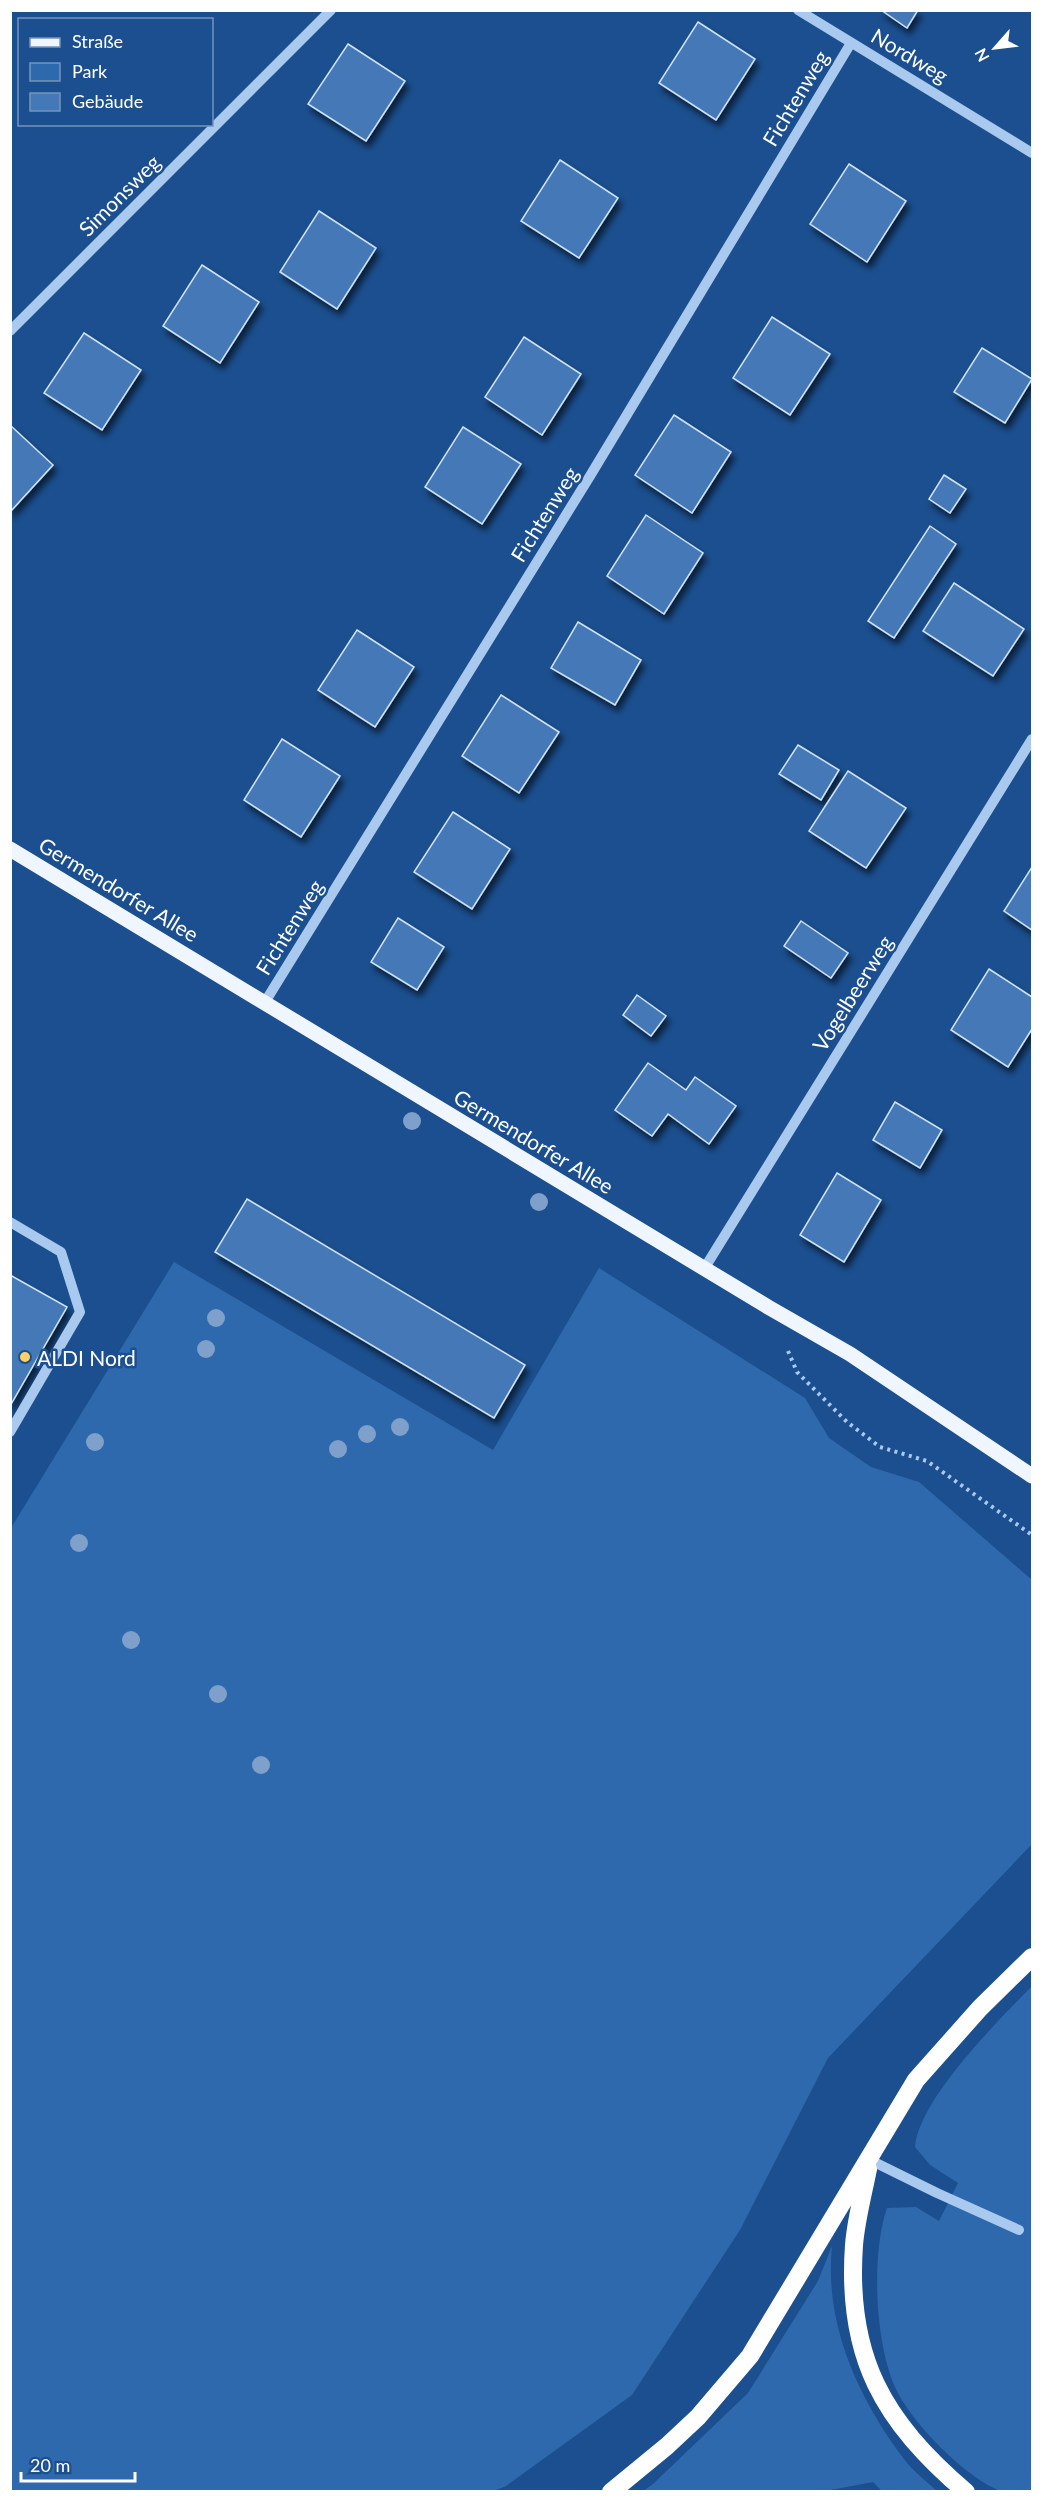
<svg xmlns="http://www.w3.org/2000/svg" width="1043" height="2502" viewBox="0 0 1043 2502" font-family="Lato,sans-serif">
  <defs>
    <filter id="shadow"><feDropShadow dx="3.5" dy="6" stdDeviation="3" flood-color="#0009"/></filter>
  </defs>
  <rect width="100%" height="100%" fill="#1b4f8f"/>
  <!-- green -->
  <g fill="#2e69ad">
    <polygon points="174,1262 493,1450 599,1268 805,1398 829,1438 871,1467 919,1482 1032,1580 1032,1844 828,2058 740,2230 632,2395 506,2486 494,2491 11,2491 11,1528"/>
    <path d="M1032,1986V2491C1023,2491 1009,2494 1001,2491C965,2478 910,2421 895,2387C875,2342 871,2254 887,2208L916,2207L939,2221L958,2183L930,2165L915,2147C919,2099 998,2021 1032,1986Z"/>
    <path d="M832,2246C824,2324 858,2398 904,2459C913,2471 926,2481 937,2491H882L873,2482L820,2492L643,2491L653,2484L748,2393L818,2281Z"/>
  </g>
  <!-- building -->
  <g fill="#4478b7" stroke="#cfe3fa" stroke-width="1.5" filter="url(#shadow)">
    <polygon points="881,10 918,10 907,28"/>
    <polygon points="698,22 755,59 716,120 659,83"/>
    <polygon points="348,44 405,81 366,141 308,104"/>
    <polygon points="560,160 618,198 579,258 521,221"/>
    <polygon points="849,164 906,201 867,262 810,224"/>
    <polygon points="319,211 376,248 337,309 280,272"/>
    <polygon points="202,265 259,302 220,363 163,326"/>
    <polygon points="772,317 830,354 790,415 733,378"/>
    <polygon points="84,333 141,370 102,430 44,393"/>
    <polygon points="524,337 581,374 542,435 485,397"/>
    <polygon points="982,348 1032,379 1005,423 954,392"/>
    <polygon points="674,415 731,452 692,513 635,475"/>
    <polygon points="10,425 53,465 10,512"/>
    <polygon points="463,427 521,464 482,524 425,487"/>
    <polygon points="944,475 966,489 950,513 929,499"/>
    <polygon points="646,515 703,553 664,614 607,576"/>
    <polygon points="930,526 956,544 894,638 868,621"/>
    <polygon points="954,583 1024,629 993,676 923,631"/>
    <polygon points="578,622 641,660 615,705 551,668"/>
    <polygon points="357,630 414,667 375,727 318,690"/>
    <polygon points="501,695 559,732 519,793 462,756"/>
    <polygon points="282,739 340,776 301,837 244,800"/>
    <polygon points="798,745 839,770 821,800 779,774"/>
    <polygon points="848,771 906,808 866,868 809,831"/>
    <polygon points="453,812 510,849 472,909 414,872"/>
    <polygon points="1032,867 1032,930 1004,911"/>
    <polygon points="398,918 444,947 417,990 371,962"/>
    <polygon points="801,921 848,953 831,978 784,946"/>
    <polygon points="989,969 1032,997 1032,1029 1008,1067 951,1030"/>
    <polygon points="637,995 666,1016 651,1036 623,1015"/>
    <polygon points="648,1063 686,1090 695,1077 736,1106 709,1144 668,1114 652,1136 615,1110"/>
    <polygon points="895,1102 942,1130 920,1168 873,1140"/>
    <polygon points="837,1173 881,1200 844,1262 800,1235"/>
    <polygon points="247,1199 525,1365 494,1418 215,1252"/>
    <polygon points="10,1275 67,1307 10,1406"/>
  </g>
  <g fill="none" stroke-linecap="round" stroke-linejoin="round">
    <!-- path -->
    <polyline stroke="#a9c9ee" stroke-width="4" stroke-dasharray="3 4.5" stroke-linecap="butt" points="788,1351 797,1372 847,1422 880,1447 927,1461 1032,1535"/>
    <!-- minor -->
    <g stroke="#a9c9ee" stroke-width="10">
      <polyline points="798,10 1032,153"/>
      <polyline points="10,331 331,10"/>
      <polyline points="265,1002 590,476 851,43"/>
      <polyline points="10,1222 61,1252 80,1312 10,1432"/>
      <polyline points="704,1269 1032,739"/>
      <polyline points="870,2160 937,2193 1019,2230"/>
    </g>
    <!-- major -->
    <polyline stroke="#f0f6ff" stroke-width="15" points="10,849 768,1307 850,1354 1032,1476"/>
    <!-- highway -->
    <g stroke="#fff" stroke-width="18">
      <path d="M868,2169C863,2194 856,2220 854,2245C846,2357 883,2421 966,2492"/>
      <polyline points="611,2492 667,2446 698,2417 750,2356 916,2080 980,2008 1032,1957"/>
    </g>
  </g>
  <!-- trees -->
  <g fill="#7ea0ca">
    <circle cx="412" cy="1121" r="9"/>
    <circle cx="539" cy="1202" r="9"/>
    <circle cx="216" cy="1318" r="9"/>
    <circle cx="206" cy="1349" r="9"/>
    <circle cx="400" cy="1427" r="9"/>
    <circle cx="367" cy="1434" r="9"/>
    <circle cx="95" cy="1442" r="9"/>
    <circle cx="338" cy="1449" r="9"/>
    <circle cx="79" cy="1543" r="9"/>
    <circle cx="131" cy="1640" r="9"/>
    <circle cx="218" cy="1694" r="9"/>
    <circle cx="261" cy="1765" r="9"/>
  </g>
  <!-- markers -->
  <circle fill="#ffd166" stroke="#1b4f8f" stroke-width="2" cx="25" cy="1357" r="6"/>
  <g text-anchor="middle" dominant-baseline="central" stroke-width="5" stroke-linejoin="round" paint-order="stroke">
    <!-- street labels -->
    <g font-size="21" fill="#fff" stroke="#1b4f8f">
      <text transform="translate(910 55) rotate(31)">Nordweg</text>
      <text transform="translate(795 98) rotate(-59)">Fichtenweg</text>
      <text transform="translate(119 195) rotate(-45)">Simonsweg</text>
      <text transform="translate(544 514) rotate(-58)">Fichtenweg</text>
      <text transform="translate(119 889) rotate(31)">Germendorfer Allee</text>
      <text transform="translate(289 927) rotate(-58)">Fichtenweg</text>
      <text transform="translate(852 993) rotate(-58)">Vogelbeerweg</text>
      <text transform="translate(534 1141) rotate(31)">Germendorfer Allee</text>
    </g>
    <!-- poi labels -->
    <g font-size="21" fill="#fff" stroke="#1b4f8f" text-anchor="start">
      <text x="37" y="1357">ALDI Nord</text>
    </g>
  </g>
  <!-- border -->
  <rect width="1043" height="2502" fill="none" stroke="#ffffff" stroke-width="24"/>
  <!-- legend -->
  <rect x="18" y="18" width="195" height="108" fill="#1b4f8f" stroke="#7695bc" stroke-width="1.5"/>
  <rect x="30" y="38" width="30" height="9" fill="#f0f6ff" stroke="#7695bc" stroke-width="1.5"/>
  <text x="72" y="48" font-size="18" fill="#ffffff">Straße</text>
  <rect x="30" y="63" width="30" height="18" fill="#2e69ad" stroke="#7695bc" stroke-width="1.5"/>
  <text x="72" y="78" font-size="18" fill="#ffffff">Park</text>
  <rect x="30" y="93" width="30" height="18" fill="#4478b7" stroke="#7695bc" stroke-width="1.5"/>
  <text x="72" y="108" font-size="18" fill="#ffffff">Gebäude</text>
  <!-- north arrow -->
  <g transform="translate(995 48) rotate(242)" stroke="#1b4f8f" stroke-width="4.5" paint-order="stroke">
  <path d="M0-4.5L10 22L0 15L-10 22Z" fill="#ffffff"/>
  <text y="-9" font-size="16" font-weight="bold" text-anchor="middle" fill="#ffffff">N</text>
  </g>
  <!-- scale -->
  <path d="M21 2472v9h114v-9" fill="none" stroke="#ffffff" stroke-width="3"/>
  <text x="30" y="2472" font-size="18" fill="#ffffff" stroke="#1b4f8f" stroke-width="4.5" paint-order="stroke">20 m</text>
</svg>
